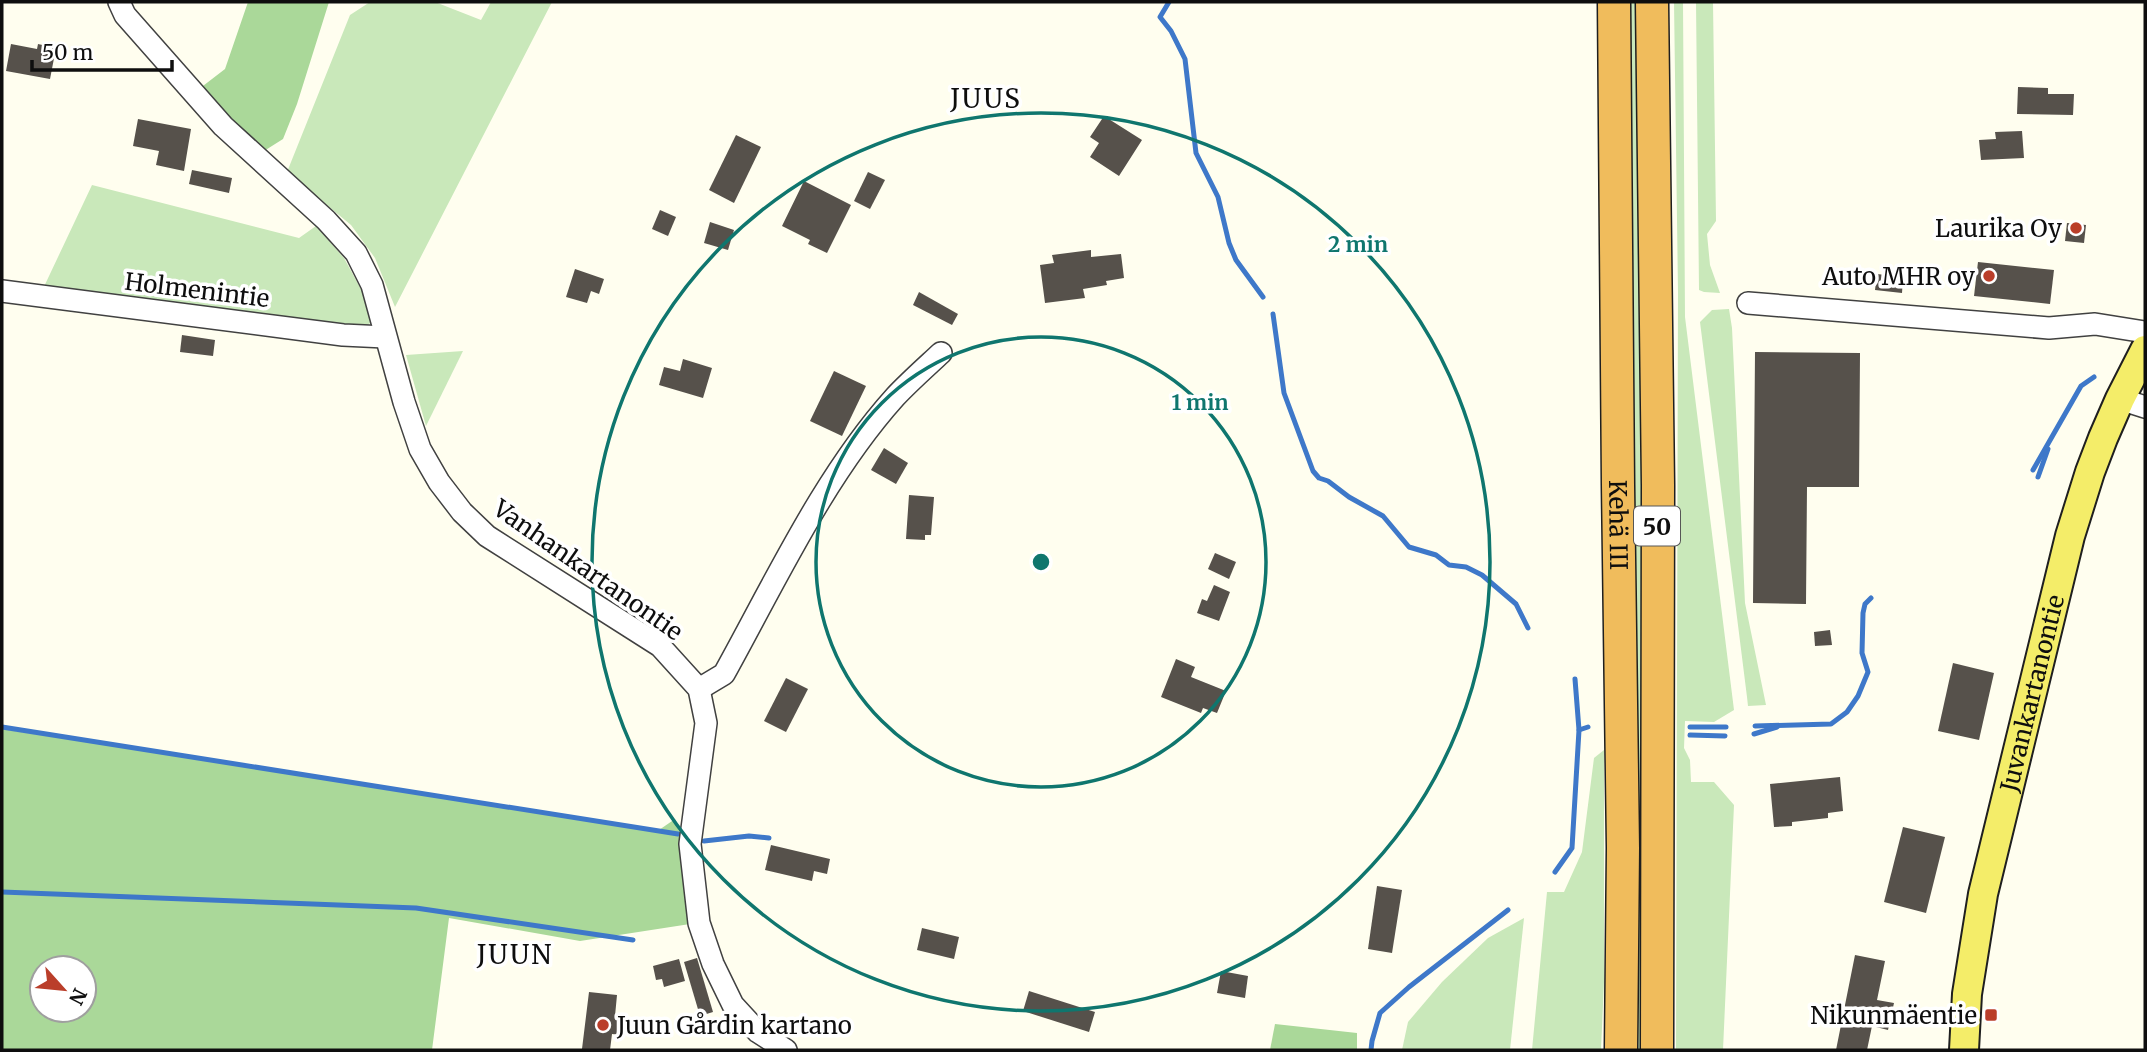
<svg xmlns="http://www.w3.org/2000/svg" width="2147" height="1052" viewBox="0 0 2147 1052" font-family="Merriweather,serif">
  <rect width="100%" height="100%" fill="#fffeef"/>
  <!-- green -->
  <g fill="#c9e8ba">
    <polygon points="370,2 435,2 481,20 491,2 552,2 395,307 375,258 351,225 287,172 350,15"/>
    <polygon points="1628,2 1637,2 1643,692 1643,1050 1635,1050 1634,538"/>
    <polygon points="1674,2 1683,2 1685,317 1734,710 1714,722 1685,721 1684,748 1690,760 1691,782 1714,782 1734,805 1723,1050 1676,1050 1678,292"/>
    <polygon points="1696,2 1713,2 1716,221 1707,234 1710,265 1720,293 1704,292 1699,290"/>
    <polygon points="92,185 299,238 316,226 344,258 362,291 373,320 365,328 41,293"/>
    <polygon points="1729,309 1732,328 1745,603 1766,705 1748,706 1747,697 1700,322 1712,310"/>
    <polygon points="463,351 426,426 406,355"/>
    <polygon points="1604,750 1604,982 1601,1050 1532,1050 1547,892 1564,892 1582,852 1594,758"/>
    <polygon points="1524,918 1510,1050 1402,1050 1408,1022 1442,982 1488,938"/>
  </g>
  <!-- forest -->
  <g fill="#aad899" fill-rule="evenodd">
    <polygon points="248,2 329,2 297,104 283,139 264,151 199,89 225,69"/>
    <path d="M2,729L659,830L675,819L682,840L690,924L580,941L449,918L432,1050H2ZM42,968H84V1010H42Z"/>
    <polygon points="1275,1024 1357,1033 1357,1050 1270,1050"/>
  </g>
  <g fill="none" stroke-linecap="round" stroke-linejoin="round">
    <!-- stream -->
    <g stroke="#3e78c9" stroke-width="5">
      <polyline points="1169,2 1160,17 1171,31 1185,59 1196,153 1218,197 1229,243 1236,260 1263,297"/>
      <polyline points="1273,314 1284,393 1313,471 1319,478 1328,481 1349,497 1383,516 1409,547 1436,555 1449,565 1466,567 1482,575 1516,604 1528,628"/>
      <polyline points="2033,470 2081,386 2094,377"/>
      <polyline points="2038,477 2048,449"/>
      <polyline points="1575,679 1579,730"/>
      <polyline points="1755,726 1831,724 1847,712 1858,696 1868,672 1862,653 1863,613 1865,604 1871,598"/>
      <polyline points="2,727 678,834"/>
      <polyline points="1690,727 1726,727"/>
      <polyline points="1754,734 1777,727"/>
      <polyline points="1690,735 1725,736"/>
      <polyline points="704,841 749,836 769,838"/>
      <polyline points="1555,872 1572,848 1579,730 1588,727"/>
      <polyline points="2,892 416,908 633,940"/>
      <polyline points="1371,1050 1372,1041 1380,1013 1409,987 1508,910"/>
    </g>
  </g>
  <!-- building -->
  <g fill="#56514b">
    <polygon points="11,44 37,49 38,44 56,48 50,79 6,71"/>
    <polygon points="2018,87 2048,88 2048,94 2074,94 2073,115 2017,114"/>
    <polygon points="1104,116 1142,140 1119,176 1090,157 1099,143 1090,137"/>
    <polygon points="138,119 191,129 184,171 156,165 159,151 133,146"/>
    <polygon points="2022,131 2024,158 1981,160 1979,140 1996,139 1995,132"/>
    <polygon points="736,135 761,147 734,203 709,190"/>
    <polygon points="192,170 232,178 229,193 189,184"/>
    <polygon points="868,172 885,180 870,209 854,201"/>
    <polygon points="804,181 851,205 827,253 808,244 810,240 782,226"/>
    <polygon points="660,210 676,217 668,236 652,229"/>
    <polygon points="710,222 734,230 728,250 704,243"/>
    <polygon points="2067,223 2086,225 2084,243 2065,241"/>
    <polygon points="1091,250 1091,257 1121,254 1124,278 1106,281 1107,285 1083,289 1085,298 1045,303 1040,265 1054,263 1052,255"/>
    <polygon points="1978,262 2054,270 2050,304 1974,296"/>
    <polygon points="575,269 604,279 599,294 591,291 587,303 566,297"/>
    <polygon points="1877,274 1903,277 1902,293 1875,290"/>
    <polygon points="919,292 958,314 952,325 913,305"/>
    <polygon points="182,335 215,340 213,356 180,352"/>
    <polygon points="1755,352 1860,353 1859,487 1807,487 1806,604 1753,603"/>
    <polygon points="683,359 712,368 703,398 659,385 664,367 680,371"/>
    <polygon points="834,371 866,386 842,436 810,421"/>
    <polygon points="884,448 908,463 896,484 871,470"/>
    <polygon points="909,495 934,497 931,535 925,535 925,540 906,539"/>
    <polygon points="1215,553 1236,562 1229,579 1208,569"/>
    <polygon points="1214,585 1230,592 1219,621 1197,613 1202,599 1207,601"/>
    <polygon points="1830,630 1832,645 1815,646 1814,632"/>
    <polygon points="1176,659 1195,667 1191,677 1226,691 1217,713 1203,708 1201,713 1161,697"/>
    <polygon points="1953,663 1994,673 1979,740 1938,731"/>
    <polygon points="786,678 808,689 786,732 764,721"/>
    <polygon points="1840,777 1843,811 1828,813 1828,818 1792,822 1792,826 1774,827 1770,784"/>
    <polygon points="1903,827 1945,837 1926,913 1884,902"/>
    <polygon points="771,845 830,859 827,874 814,871 812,881 765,870"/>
    <polygon points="1377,886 1402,890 1392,953 1368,949"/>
    <polygon points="922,928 959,937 954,959 917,950"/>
    <polygon points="1855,955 1885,961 1877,1000 1894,1003 1888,1030 1872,1026 1867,1050 1836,1050"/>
    <polygon points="697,958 713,1012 700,1016 684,962"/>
    <polygon points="679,959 685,981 664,987 662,979 656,980 653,966"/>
    <polygon points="1221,971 1248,976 1245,998 1217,993"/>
    <polygon points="1029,991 1095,1012 1089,1032 1023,1011"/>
    <polygon points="589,992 617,995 615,1016 623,1017 621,1035 612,1034 610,1050 582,1049"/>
  </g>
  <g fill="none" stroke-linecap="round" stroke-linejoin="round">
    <defs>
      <g id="minor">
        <polyline points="119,2 125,15 223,126 326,220 356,253 372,285 404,402 420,449 439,482 462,512 487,536 660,646 699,689 706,723 690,844 699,923 713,964 733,1005 758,1032 786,1050"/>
        <polyline points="2,291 343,335 385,337"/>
        <polyline points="1748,303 2049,328 2095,324 2145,332"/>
        <polyline points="2120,399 2145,407"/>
        <path d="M699,689L724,674C775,582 824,476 895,397C909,382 926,367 941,353"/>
      </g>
      <g id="major">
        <path id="s1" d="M1964,1050L1967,994L1983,894L2070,536L2090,472L2103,438L2120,399L2145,350"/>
      </g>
      <g id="highway">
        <path id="s2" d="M1614,2L1618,485L1623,848L1621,1050"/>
        <polyline points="1652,2 1658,485 1657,1050"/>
      </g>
    </defs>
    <!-- minor casing -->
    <use href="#minor" stroke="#414141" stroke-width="24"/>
    <!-- major casing -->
    <use href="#major" stroke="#1f1f1f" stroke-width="32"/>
    <!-- highway casing -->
    <use href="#highway" stroke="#1f1f1f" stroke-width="35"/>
    <!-- minor -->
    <use href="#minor" stroke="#fff" stroke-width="21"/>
    <!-- major -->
    <use href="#major" stroke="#f4ed69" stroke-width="28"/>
    <!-- highway -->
    <use href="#highway" stroke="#f0bc5c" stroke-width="32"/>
  </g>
  <!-- distance rings -->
  <g fill="none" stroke="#0f766e" stroke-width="3.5">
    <circle cx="1041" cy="562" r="225"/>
    <circle cx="1041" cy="562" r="449"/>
  </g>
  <!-- markers -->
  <g fill="#ba3e2a" stroke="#fff" stroke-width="2.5">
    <circle cx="2076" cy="228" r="7"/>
    <circle cx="1989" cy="276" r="7"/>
    <rect x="1984" y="1008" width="14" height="14" rx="3.5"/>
    <circle cx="603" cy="1025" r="7"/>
  </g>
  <g text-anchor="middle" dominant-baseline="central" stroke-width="7" stroke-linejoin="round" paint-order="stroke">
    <!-- shield labels -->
    <rect fill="#fff" stroke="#565656" stroke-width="2" x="1634" y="506.5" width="46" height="39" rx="5"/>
    <g font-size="23" font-weight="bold" fill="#0e0e0e">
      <text x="1657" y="526">50</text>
    </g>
    <!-- poi labels -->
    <g font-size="24" fill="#0e0e0e" stroke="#fff" text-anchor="end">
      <text x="2062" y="228">Laurika Oy</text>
      <text x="1975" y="276">Auto MHR oy</text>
      <text x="1977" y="1015">Nikunmäentie</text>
      <text x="617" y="1025" text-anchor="start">Juun Gårdin kartano</text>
    </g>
    <!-- street labels -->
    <g font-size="24" fill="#0e0e0e" stroke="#fff">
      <text transform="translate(197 290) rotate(7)">Holmenintie</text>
      <text stroke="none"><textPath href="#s2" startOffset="523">Kehä III</textPath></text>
      <text transform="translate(588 570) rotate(35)">Vanhankartanontie</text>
      <text stroke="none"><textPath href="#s1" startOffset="364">Juvankartanontie</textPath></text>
    </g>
    <!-- neighbourhood labels -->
    <g font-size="26" letter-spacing="2" fill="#0e0e0e" stroke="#fff">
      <text x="986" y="98">JUUS</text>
      <text x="515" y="954">JUUN</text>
    </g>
  </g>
  <circle cx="1041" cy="562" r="10" fill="#0f766e" stroke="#fff" stroke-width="3.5"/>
  <g font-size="21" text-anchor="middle" font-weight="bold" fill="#0f766e" stroke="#fff" stroke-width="7" stroke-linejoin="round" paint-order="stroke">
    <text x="1358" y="252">2 min</text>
    <text x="1200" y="410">1 min</text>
  </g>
  <!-- border -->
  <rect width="2147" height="1052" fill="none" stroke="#0e0e0e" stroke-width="7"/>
  <!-- north arrow -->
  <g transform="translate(63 989) rotate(117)"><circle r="33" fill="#ffffff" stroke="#9f9f9f" stroke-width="2"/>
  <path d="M0-5L12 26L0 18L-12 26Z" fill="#ba3e2a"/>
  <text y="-10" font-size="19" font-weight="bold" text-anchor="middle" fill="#0e0e0e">N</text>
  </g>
  <!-- scale -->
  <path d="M32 60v10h140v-10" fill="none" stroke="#0e0e0e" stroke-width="3.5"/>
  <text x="42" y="60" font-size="21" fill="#0e0e0e" stroke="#ffffff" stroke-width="5" paint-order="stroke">50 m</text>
</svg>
